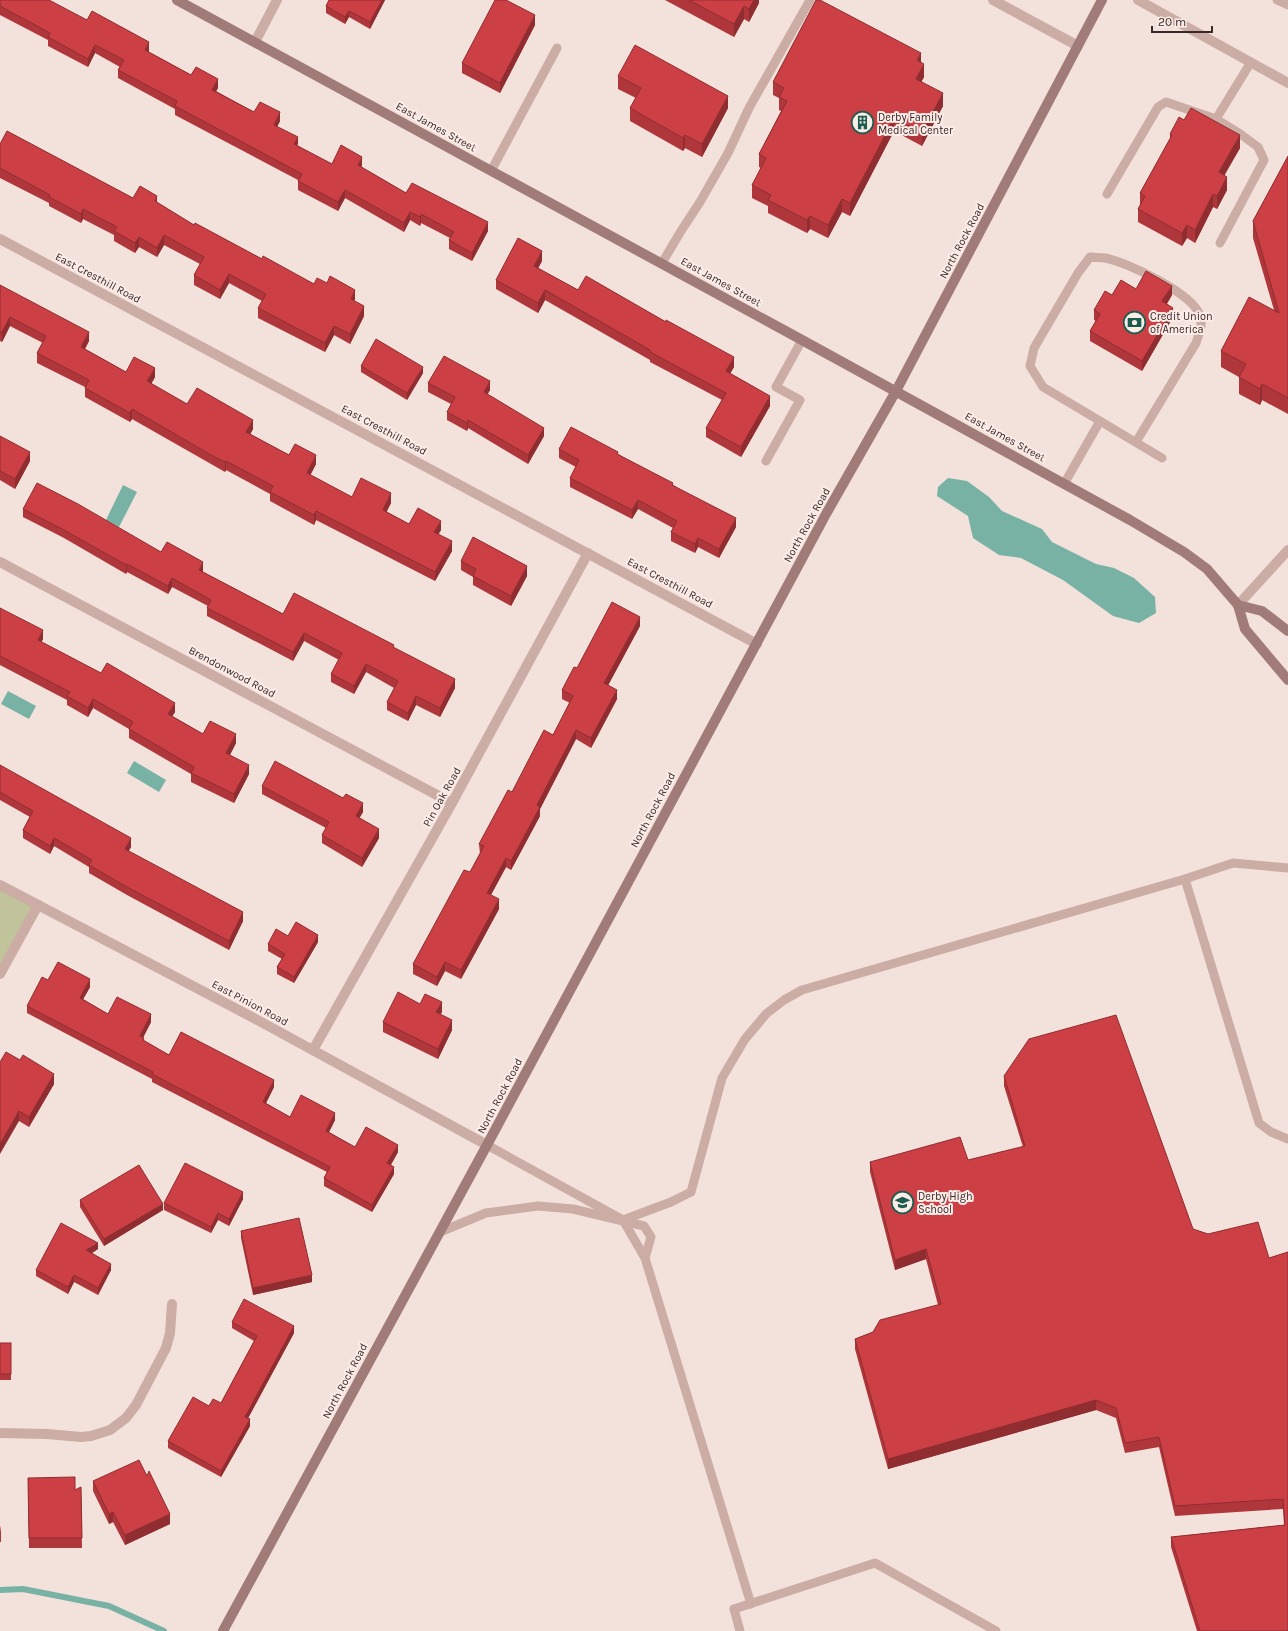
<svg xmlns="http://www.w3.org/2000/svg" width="1288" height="1631" viewBox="0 0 1288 1631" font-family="Karla,sans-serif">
  <rect width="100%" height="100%" fill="#f3e1db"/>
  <!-- green -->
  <polygon fill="#c1c39a" points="0,885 38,905 0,975"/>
  <!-- water -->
  <g fill="#78b2a4">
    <polygon points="948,478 967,481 989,497 1002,511 1042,529 1052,542 1096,564 1114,568 1134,578 1155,597 1156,613 1139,623 1113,616 1063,580 1021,558 999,555 973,538 968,516 937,496 938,487"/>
    <polygon points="123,485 137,492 119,527 106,520"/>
    <polygon points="8,691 36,706 29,719 1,704"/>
    <polygon points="134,761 166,780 159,792 127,773"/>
  </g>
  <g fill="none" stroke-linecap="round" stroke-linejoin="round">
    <!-- stream -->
    <polyline stroke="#78b2a4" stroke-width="6" points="0,1590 23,1589 109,1606 164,1631"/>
    <!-- lane -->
    <g stroke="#ccada6" stroke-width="9">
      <polyline points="1277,0 1288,5"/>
      <polyline points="1216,119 1239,133 1258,147 1264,160 1220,243"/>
      <polyline points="491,171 557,48"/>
      <polyline points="1107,194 1158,107 1166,102 1216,119 1251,62"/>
      <polyline points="662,263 681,231 700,202 728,153 749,108 810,0"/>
      <path d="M1100,421L1043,387L1030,366L1034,348L1078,273L1090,257C1095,258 1100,257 1105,258C1127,262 1194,294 1200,316C1203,325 1199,334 1196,343L1136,442"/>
      <polyline points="766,461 800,400 776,387 802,340"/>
      <polyline points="1064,484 1100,421 1162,458"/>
      <polyline points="1185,879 1259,1123 1271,1132 1288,1139"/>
      <polyline points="487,1145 623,1220 645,1258 751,1604"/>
      <polyline points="623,1220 671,1202 691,1192 722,1078 745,1039 766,1014 784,1000 802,990 1185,879 1233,863 1288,868"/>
      <polyline points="440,1232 486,1213 538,1206 573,1209 644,1226 651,1237 645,1258"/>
      <polyline points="740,1631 734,1609 875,1563 996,1631"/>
    </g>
    <!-- street -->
    <g stroke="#ccada6" stroke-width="10">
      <polyline points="993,0 1078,46"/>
      <polyline points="1138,0 1288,83"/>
      <polyline points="255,42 277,0"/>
      <polyline points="0,239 757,644"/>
      <polyline points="0,562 452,803"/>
      <polyline points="1238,605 1288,550"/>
      <polyline points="0,885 250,1016 487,1145"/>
      <polyline points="0,974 38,905"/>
      <polyline points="313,1050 452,803 588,553"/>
      <polyline points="0,1433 47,1434 81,1437 91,1436 110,1430 126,1418 136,1405 166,1348 170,1333 172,1304"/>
    </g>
    <!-- secondary -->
    <g stroke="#a07b77" stroke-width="10">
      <polyline points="177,0 802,340 1130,520 1184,552 1207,569 1238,605"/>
      <polyline points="1288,631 1262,611 1238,605 1245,629 1288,680"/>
      <polyline points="223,1631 487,1145 826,514 896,391 1102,0"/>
    </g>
  </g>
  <!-- wall -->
  <g fill="#af373b">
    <polygon points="0,0 87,20 149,51 149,52 191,75 218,88 216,91 254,112 280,121 277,127 298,146 332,164 362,165 361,167 406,193 488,231 472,261 449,249 449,240 450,238 421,223 420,226 410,220 404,232 345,198 338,211 298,190 298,180 175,115 175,109 118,78 118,70 120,67 95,53 88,67 48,46 48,40 0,15"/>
    <polygon points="329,0 385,0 370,29 349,17 345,24 326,13 326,6"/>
    <polygon points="665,0 759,0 759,3 749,22 744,19 734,37"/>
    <polygon points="535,25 500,93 462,73 462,63"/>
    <polygon points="921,62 924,77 921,82 943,106 922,146 894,131 850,216 842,212 828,238 810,229 807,233 768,213 768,206 752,198 752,185 761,168 759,167 759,154 781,111 779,110 779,98 773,95 773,82"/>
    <polygon points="618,76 728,108 702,157 685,148 683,151 630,121 630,108 636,98 618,89"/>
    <polygon points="1170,134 1240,148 1224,175 1227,190 1217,209 1213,207 1195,243 1187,238 1182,246 1138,222 1138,209 1140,206 1140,193 1170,139"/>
    <polygon points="0,144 133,198 157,203 194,225 262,259 314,284 355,299 354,301 364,316 350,344 334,335 325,352 258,318 258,308 262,301 229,283 220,299 194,285 194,275 200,264 164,245 157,257 139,247 135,253 114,241 114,235 83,219 81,223 49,206 49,203 0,178"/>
    <polygon points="1288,156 1288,414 1262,400 1260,405 1239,394 1239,377 1221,367 1221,351 1274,310 1253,238 1253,221"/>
    <polygon points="542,261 538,268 578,290 734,367 730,373 770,406 741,457 706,437 706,428 722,400 650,362 650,360 545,300 538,313 496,289 496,280"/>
    <polygon points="0,285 89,341 85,349 126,372 155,377 151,384 187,404 253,429 250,434 289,455 316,464 310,475 352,497 391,503 386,512 409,524 441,530 438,534 452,551 435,581 316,520 314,525 270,501 270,494 226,470 225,472 211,464 132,419 130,422 85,397 85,387 37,363 37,353 43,343 10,326 2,342 0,341"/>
    <polygon points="1136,289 1172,295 1167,304 1173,317 1142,371 1090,341 1090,331 1096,321 1094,320 1094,310 1112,295"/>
    <polygon points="361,366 423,373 407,400 361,372"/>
    <polygon points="428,383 490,390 487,394 544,436 528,464 468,428 467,431 447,420 447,412 451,404 428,392"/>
    <polygon points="0,436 30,461 15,489 0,480"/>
    <polygon points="559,449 618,454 673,485 736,527 719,558 698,547 695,553 671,541 671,532 673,528 638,509 632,519 570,487 570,478 576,467 559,458"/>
    <polygon points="23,509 161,552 203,570 203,572 283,614 394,648 455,688 440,717 416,705 408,721 387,710 387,702 394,688 366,672 354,694 331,682 331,674 339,660 304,641 293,661 207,616 207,608 208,606 172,587 168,594 127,572 126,574 64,538 23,517"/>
    <polygon points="461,561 527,576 511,606 473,585 473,577 461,570"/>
    <polygon points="0,608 43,639 41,642 175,712 172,716 203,734 236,743 230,755 249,774 234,803 191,782 191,774 129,738 129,729 93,708 88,717 67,705 67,700 0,665"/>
    <polygon points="640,626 608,685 617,699 591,748 576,739 540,809 540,816 511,870 506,867 491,895 499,909 461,979 445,971 437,986 413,974 413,964 470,872 480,854 479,844 512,792 553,735 570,703 562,699 562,690 577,668"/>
    <polygon points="0,765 131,847 128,851 243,921 229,950 127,895 89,873 89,867 54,846 50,854 23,838 23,830 30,817 0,800"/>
    <polygon points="262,786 363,812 359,818 379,838 362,867 322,843 322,835 326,828 262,794"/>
    <polygon points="288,936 318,942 294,983 277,974 277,967 282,959 268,951 268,944"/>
    <polygon points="48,980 90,987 83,999 108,1014 151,1022 143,1038 144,1041 169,1055 274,1087 266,1103 290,1117 335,1120 329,1132 355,1147 398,1152 391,1165 394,1174 372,1212 324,1186 324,1178 327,1172 152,1082 152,1079 27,1013 27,1006"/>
    <polygon points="420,1004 442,1012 440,1014 452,1030 438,1059 383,1032 383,1022"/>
    <polygon points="0,1062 54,1084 29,1127 19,1121"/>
    <polygon points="1004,1076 1193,1229 1269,1258 1288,1252 1288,1631 1197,1631 1171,1547 1171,1537 1284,1525 1283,1509 1175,1516 1159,1447 1125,1453 1116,1418 1096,1410 888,1469 855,1349 855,1339 873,1332 938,1305 926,1259 895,1270 870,1172 870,1162 968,1160 1023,1147 1004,1086"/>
    <polygon points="243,1199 229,1226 218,1220 211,1233 164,1210 164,1203"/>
    <polygon points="80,1200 163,1210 104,1246 80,1207"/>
    <polygon points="241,1231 312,1282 253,1295 241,1238"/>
    <polygon points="98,1249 92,1253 111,1270 98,1295 74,1282 68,1294 36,1276 36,1270"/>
    <polygon points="232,1322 294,1333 248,1418 250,1426 221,1477 168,1448 168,1441 209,1406 221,1403 254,1341 232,1328"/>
    <rect x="0" y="1343" width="11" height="37"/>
    <polygon points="28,1478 75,1490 81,1487 82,1548 29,1548"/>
    <polygon points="93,1481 170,1524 125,1545 113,1522 109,1524 93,1491"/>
    <polygon points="0,1525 1,1532 1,1542 0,1542"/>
  </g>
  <!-- shaded-wall -->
  <g fill="#8f2d30">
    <polygon points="382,0 385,0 370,29 370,22"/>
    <polygon points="754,0 759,0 759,3 749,22 749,9"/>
    <polygon points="744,6 744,19 734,37 734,24"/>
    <polygon points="349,11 349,17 345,24 345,17"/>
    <polygon points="535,15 535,25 500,93 500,83"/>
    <polygon points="149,42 149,51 145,59 145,50"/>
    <polygon points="95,45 95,53 88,67 88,59"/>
    <polygon points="921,53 921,66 917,60"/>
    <polygon points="924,64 924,77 916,92 916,79"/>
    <polygon points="218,79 218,88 212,98 212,90"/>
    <polygon points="943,93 943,106 922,146 922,133"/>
    <polygon points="728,96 728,108 702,157 702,144"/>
    <polygon points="280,112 280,121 274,133 274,125"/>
    <polygon points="894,118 894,131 850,216 850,203"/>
    <polygon points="685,135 685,148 683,151 683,138"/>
    <polygon points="1240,135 1240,148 1219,185 1219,172"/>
    <polygon points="298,137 298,145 294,144"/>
    <polygon points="362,157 362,165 358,174 358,165"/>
    <polygon points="1227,177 1227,190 1217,209 1217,196"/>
    <polygon points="345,190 345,198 338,211 338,202"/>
    <polygon points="1213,194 1213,207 1195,243 1195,230"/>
    <polygon points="157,196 157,206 155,201"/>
    <polygon points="842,199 842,212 828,238 828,225"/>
    <polygon points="83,209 83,219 81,223 81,214"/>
    <polygon points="410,212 410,220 404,232 404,223"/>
    <polygon points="421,214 421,223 420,226 420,217"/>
    <polygon points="810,216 810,229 807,233 807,220"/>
    <polygon points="488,222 488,231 472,261 472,253"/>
    <polygon points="1187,225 1187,238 1182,246 1182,233"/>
    <polygon points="164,235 164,245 157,257 157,248"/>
    <polygon points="139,237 139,247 135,253 135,243"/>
    <polygon points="542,251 542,261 534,276 534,266"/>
    <polygon points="229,274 229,283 220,299 220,290"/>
    <polygon points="1172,286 1172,295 1162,311 1162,301"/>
    <polygon points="355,290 355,299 351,308 351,299"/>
    <polygon points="545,290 545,300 538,313 538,303"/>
    <polygon points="364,306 364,316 350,344 350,334"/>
    <polygon points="1173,308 1173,317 1142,371 1142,361"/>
    <polygon points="10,317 10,326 2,342 2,332"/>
    <polygon points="334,326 334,335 325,352 325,343"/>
    <polygon points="89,332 89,341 81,356 81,347"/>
    <polygon points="734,357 734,367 726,381 726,371"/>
    <polygon points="423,367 423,373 407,400 407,393"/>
    <polygon points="155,368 155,377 147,391 147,381"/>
    <polygon points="490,381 490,390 484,401 484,392"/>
    <polygon points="1262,384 1262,400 1260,405 1260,389"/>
    <polygon points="770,396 770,406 741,457 741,447"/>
    <polygon points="132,409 132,419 130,422 130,413"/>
    <polygon points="253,420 253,429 246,442 246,432"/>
    <polygon points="468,420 468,428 467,431 467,423"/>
    <polygon points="544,428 544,436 528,464 528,455"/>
    <polygon points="30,452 30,461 15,489 15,479"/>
    <polygon points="316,455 316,464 307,482 307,473"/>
    <polygon points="226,461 226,470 225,472 225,462"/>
    <polygon points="391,493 391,503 383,519 383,510"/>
    <polygon points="638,500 638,509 632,519 632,510"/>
    <polygon points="316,511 316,520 314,525 314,515"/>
    <polygon points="736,518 736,527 719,558 719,549"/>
    <polygon points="441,521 441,530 434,542 434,532"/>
    <polygon points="698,538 698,547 695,553 695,544"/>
    <polygon points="452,541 452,551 435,581 435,572"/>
    <polygon points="203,562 203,570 199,578 199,570"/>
    <polygon points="127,564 127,572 126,574 126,565"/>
    <polygon points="527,566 527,576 511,606 511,596"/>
    <polygon points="172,578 172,587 168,594 168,586"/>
    <polygon points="640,617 640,626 604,693 604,683"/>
    <polygon points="43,630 43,639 38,649 38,640"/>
    <polygon points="304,633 304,641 293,661 293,652"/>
    <polygon points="366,664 366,672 354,694 354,686"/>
    <polygon points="455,679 455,688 440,717 440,708"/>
    <polygon points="617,690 617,699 591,748 591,738"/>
    <polygon points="416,696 416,705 408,721 408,713"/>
    <polygon points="93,699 93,708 88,717 88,708"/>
    <polygon points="175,703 175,712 168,723 168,714"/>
    <polygon points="576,730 576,739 540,809 540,816 511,870 511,861 537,805"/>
    <polygon points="236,734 236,743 226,762 226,753"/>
    <polygon points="249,765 249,774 234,803 234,794"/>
    <polygon points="363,803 363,812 356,824 356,816"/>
    <polygon points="379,829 379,838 362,867 362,858"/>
    <polygon points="54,838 54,846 50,854 50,846"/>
    <polygon points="131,838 131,847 125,858 125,849"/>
    <polygon points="506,858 506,867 487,902 487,893"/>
    <polygon points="499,899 499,909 461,979 461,970"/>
    <polygon points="243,912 243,921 229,950 229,941"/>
    <polygon points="318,935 318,942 294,983 294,977"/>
    <polygon points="445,962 445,971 437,986 437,977"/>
    <polygon points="90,979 90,987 80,1005 80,998"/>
    <polygon points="442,1002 442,1012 436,1022 436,1012"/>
    <polygon points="151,1014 151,1022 140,1043 140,1036"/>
    <polygon points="452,1020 452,1030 438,1059 438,1049"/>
    <polygon points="54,1074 54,1084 29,1127 29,1117"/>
    <polygon points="274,1080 274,1087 263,1109 263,1102"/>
    <polygon points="19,1111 19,1121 0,1154 0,1144"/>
    <polygon points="335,1113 335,1120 326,1138 326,1131"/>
    <polygon points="398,1145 398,1152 387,1171 387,1163"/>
    <polygon points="394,1167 394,1174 372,1212 372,1205"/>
    <polygon points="243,1192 243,1199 229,1226 229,1219"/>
    <polygon points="163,1204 163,1210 104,1246 104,1239"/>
    <polygon points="218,1213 218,1220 211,1233 211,1227"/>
    <polygon points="98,1243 98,1249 86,1257 86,1250"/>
    <polygon points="926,1249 926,1259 895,1270 895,1260"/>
    <polygon points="111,1264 111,1270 98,1295 98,1288"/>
    <polygon points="74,1275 74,1282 68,1294 68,1287"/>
    <polygon points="312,1275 312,1282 253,1295 253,1288"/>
    <polygon points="294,1326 294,1333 245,1424 245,1417"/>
    <polygon points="1096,1400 1096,1410 888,1469 888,1459"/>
    <polygon points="250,1419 250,1426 221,1477 221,1471"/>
    <polygon points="113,1512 113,1522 109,1524 109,1514"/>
    <polygon points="170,1514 170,1524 125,1545 125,1535"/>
  </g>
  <!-- building -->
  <g fill="#cc4045" stroke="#8f2d30">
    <polygon points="0,0 49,0 87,20 92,11 149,42 145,50 191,75 196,67 218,79 212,90 254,112 260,102 280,112 274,125 298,137 294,144 332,164 341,145 362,157 358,165 406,193 412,183 488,222 472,253 449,240 454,232 421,214 420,217 410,212 404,223 345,190 338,202 298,181 302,174 175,106 177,101 118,70 124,60 95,45 88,59 48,37 50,33 0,6"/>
    <polygon points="329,0 382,0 370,22 349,11 345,17 326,6"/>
    <polygon points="495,0 506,0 535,15 500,83 462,63"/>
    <polygon points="689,0 754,0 749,9 744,6 734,24"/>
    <polygon points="816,0 820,0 921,53 917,60 924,64 916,79 943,93 922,133 894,118 850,203 842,199 828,225 810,216 807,220 768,200 771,195 752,185 766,158 759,154 787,101 779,97 784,88 773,82"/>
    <polygon points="635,45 728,96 702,144 685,135 683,138 630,108 641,88 618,76"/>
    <polygon points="1191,108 1240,135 1219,172 1227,177 1217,196 1213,194 1195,230 1187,225 1182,233 1138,209 1145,196 1140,193 1172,135 1170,134 1179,117 1184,120"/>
    <polygon points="7,131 133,198 140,186 157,196 155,201 194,225 195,223 262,259 263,256 314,284 317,278 327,283 330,276 355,290 351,299 364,306 350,334 334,326 325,343 258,308 266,294 229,274 220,290 194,275 204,257 164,235 157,248 139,237 135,243 114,231 117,227 83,209 81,214 49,197 50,195 0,168 0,144"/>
    <polygon points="1288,156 1288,398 1262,384 1260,389 1239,377 1246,364 1221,351 1249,297 1279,313 1253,221"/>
    <polygon points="518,238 542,251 534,266 578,290 586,276 666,322 666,320 734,357 726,371 770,396 741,447 706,428 726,393 650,352 650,350 545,290 538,303 496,280"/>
    <polygon points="1146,271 1172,286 1162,301 1173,308 1142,361 1090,331 1100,314 1094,310 1105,291 1112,295 1121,280 1136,289"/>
    <polygon points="0,285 89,332 81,347 126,372 134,357 155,368 147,381 187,404 197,388 253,420 246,432 289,455 295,444 316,455 307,473 352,497 361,478 391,493 383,510 409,524 418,508 441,521 434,532 452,541 435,572 316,511 314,515 270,492 273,486 226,461 225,462 211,455 132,409 130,413 85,388 89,380 37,353 46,336 10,317 2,332 0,332"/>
    <polygon points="376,339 423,367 407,393 361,366"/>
    <polygon points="444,356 490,381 484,392 544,428 528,455 468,420 467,423 447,412 455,397 428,383"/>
    <polygon points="571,427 618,452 617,454 673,483 672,485 736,518 719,549 698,538 695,544 671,532 677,521 638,500 632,510 570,478 579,460 559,449"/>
    <polygon points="0,436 30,452 15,479 0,471"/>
    <polygon points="37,483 78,504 161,552 167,542 203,562 199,570 283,614 294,593 394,645 393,647 455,679 440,708 416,696 408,713 387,702 398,681 366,664 354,686 331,674 342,653 304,633 293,652 207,608 211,600 172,578 168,586 127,564 126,565 64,530 23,509"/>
    <polygon points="473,537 527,566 511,596 473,576 476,569 461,561"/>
    <polygon points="612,602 640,617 604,683 617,690 591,738 576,730 537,805 540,807 511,861 506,858 487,893 499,899 461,970 445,962 437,977 413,964 464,870 470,872 484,846 479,844 508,790 512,792 544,730 553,735 573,696 562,690 574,667 577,668"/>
    <polygon points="0,608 43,630 38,640 101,673 107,663 175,703 168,714 203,734 210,721 236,734 226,753 249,765 234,794 191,773 194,767 129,729 133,722 93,699 88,708 67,696 70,692 0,656"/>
    <polygon points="275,761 343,798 346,794 363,803 356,816 379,829 362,858 322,835 329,822 262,786"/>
    <polygon points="0,765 131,838 125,849 243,912 229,941 127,887 89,865 92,860 54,838 50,846 23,830 33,811 0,792"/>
    <polygon points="296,922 318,935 294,977 277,967 285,954 268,944 276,929 288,936"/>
    <polygon points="58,962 90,979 80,998 108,1014 117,997 151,1014 140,1036 144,1038 143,1040 169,1055 181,1032 274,1080 263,1102 290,1117 301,1095 335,1113 326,1131 355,1147 366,1127 398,1145 387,1163 394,1167 372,1205 324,1178 330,1167 152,1074 153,1072 27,1006 42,977 48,980"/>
    <polygon points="398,992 420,1004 425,994 442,1002 436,1012 452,1020 438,1049 383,1022"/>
    <polygon points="1116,1015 1193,1229 1208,1234 1258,1222 1269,1258 1288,1252 1288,1631 1200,1631 1171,1537 1285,1525 1283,1499 1175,1506 1159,1437 1125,1443 1116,1408 1096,1400 888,1459 855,1339 873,1332 880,1320 941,1304 926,1249 895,1260 870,1162 960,1137 968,1160 1025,1146 1004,1076 1029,1039"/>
    <polygon points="6,1052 20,1060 23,1055 54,1074 29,1117 19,1111 0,1144 0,1062"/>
    <polygon points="185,1163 243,1192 229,1219 218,1213 211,1227 164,1203"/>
    <polygon points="139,1165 163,1204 104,1239 80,1200"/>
    <polygon points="299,1218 312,1275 253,1288 241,1231"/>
    <polygon points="61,1223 98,1243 86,1250 111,1264 98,1288 74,1275 68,1287 36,1270"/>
    <polygon points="244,1299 294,1326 245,1417 250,1419 221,1471 168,1441 193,1397 209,1406 213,1399 221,1403 257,1336 232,1322"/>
    <rect x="0" y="1343" width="11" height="31"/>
    <polygon points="139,1460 147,1476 149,1471 170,1514 125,1535 113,1512 109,1514 93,1481"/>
    <polygon points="75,1477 75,1490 81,1487 82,1538 29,1538 28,1478"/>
  </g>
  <!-- icons -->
  <defs>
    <symbol id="building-ring" viewBox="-11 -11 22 22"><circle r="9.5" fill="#fbece8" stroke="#1a5c4e" stroke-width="1.5"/><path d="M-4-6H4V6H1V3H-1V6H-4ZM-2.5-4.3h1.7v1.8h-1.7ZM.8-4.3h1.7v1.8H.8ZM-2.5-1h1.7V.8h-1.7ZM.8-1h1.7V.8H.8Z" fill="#1a5c4e"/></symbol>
    <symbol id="bank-ring" viewBox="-11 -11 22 22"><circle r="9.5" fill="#fbece8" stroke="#1a5c4e" stroke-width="1.5"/><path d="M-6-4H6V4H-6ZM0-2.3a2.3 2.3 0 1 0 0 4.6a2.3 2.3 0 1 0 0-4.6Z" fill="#1a5c4e"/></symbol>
    <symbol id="school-ring" viewBox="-11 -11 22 22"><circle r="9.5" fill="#fbece8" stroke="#1a5c4e" stroke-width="1.5"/><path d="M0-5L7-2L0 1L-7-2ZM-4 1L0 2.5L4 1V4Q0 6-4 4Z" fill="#1a5c4e"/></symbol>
  </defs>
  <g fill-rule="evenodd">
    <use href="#building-ring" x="850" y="110" width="25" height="25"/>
    <use href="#bank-ring" x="1122" y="310" width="25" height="25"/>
    <use href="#school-ring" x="890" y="1190" width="25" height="25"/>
  </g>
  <g text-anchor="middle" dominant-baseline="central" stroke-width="4" stroke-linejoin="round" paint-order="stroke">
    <!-- poi labels -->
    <g font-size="11" fill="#382827" stroke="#fbece8" text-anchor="start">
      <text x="878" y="117">Derby Family<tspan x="878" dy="13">Medical Center</tspan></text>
      <text x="1150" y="316">Credit Union<tspan x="1150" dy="13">of America</tspan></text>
      <text x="918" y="1196">Derby High<tspan x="918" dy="13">School</tspan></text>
    </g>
    <!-- street labels -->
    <g font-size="11" fill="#382827" stroke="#fbece8">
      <text transform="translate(436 127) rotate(29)">East James Street</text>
      <text transform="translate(962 241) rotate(-62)">North Rock Road</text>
      <text transform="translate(98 278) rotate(28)">East Cresthill Road</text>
      <text transform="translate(721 282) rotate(29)">East James Street</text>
      <text transform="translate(384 430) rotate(28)">East Cresthill Road</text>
      <text transform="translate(1005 437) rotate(29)">East James Street</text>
      <text transform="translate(807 525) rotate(-61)">North Rock Road</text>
      <text transform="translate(670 583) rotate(28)">East Cresthill Road</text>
      <text transform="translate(232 672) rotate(28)">Brendonwood Road</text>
      <text transform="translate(442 797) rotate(-61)">Pin Oak Road</text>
      <text transform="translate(653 810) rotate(-62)">North Rock Road</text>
      <text transform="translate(250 1003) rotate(28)">East Pinion Road</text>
      <text transform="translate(500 1096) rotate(-62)">North Rock Road</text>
      <text transform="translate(345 1381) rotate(-62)">North Rock Road</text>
    </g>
  </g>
  <!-- scale -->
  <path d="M1152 26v6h60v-6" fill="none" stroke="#382827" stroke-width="2"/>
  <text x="1158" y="26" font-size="12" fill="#382827" stroke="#fbece8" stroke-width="3" paint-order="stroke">20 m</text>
</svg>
